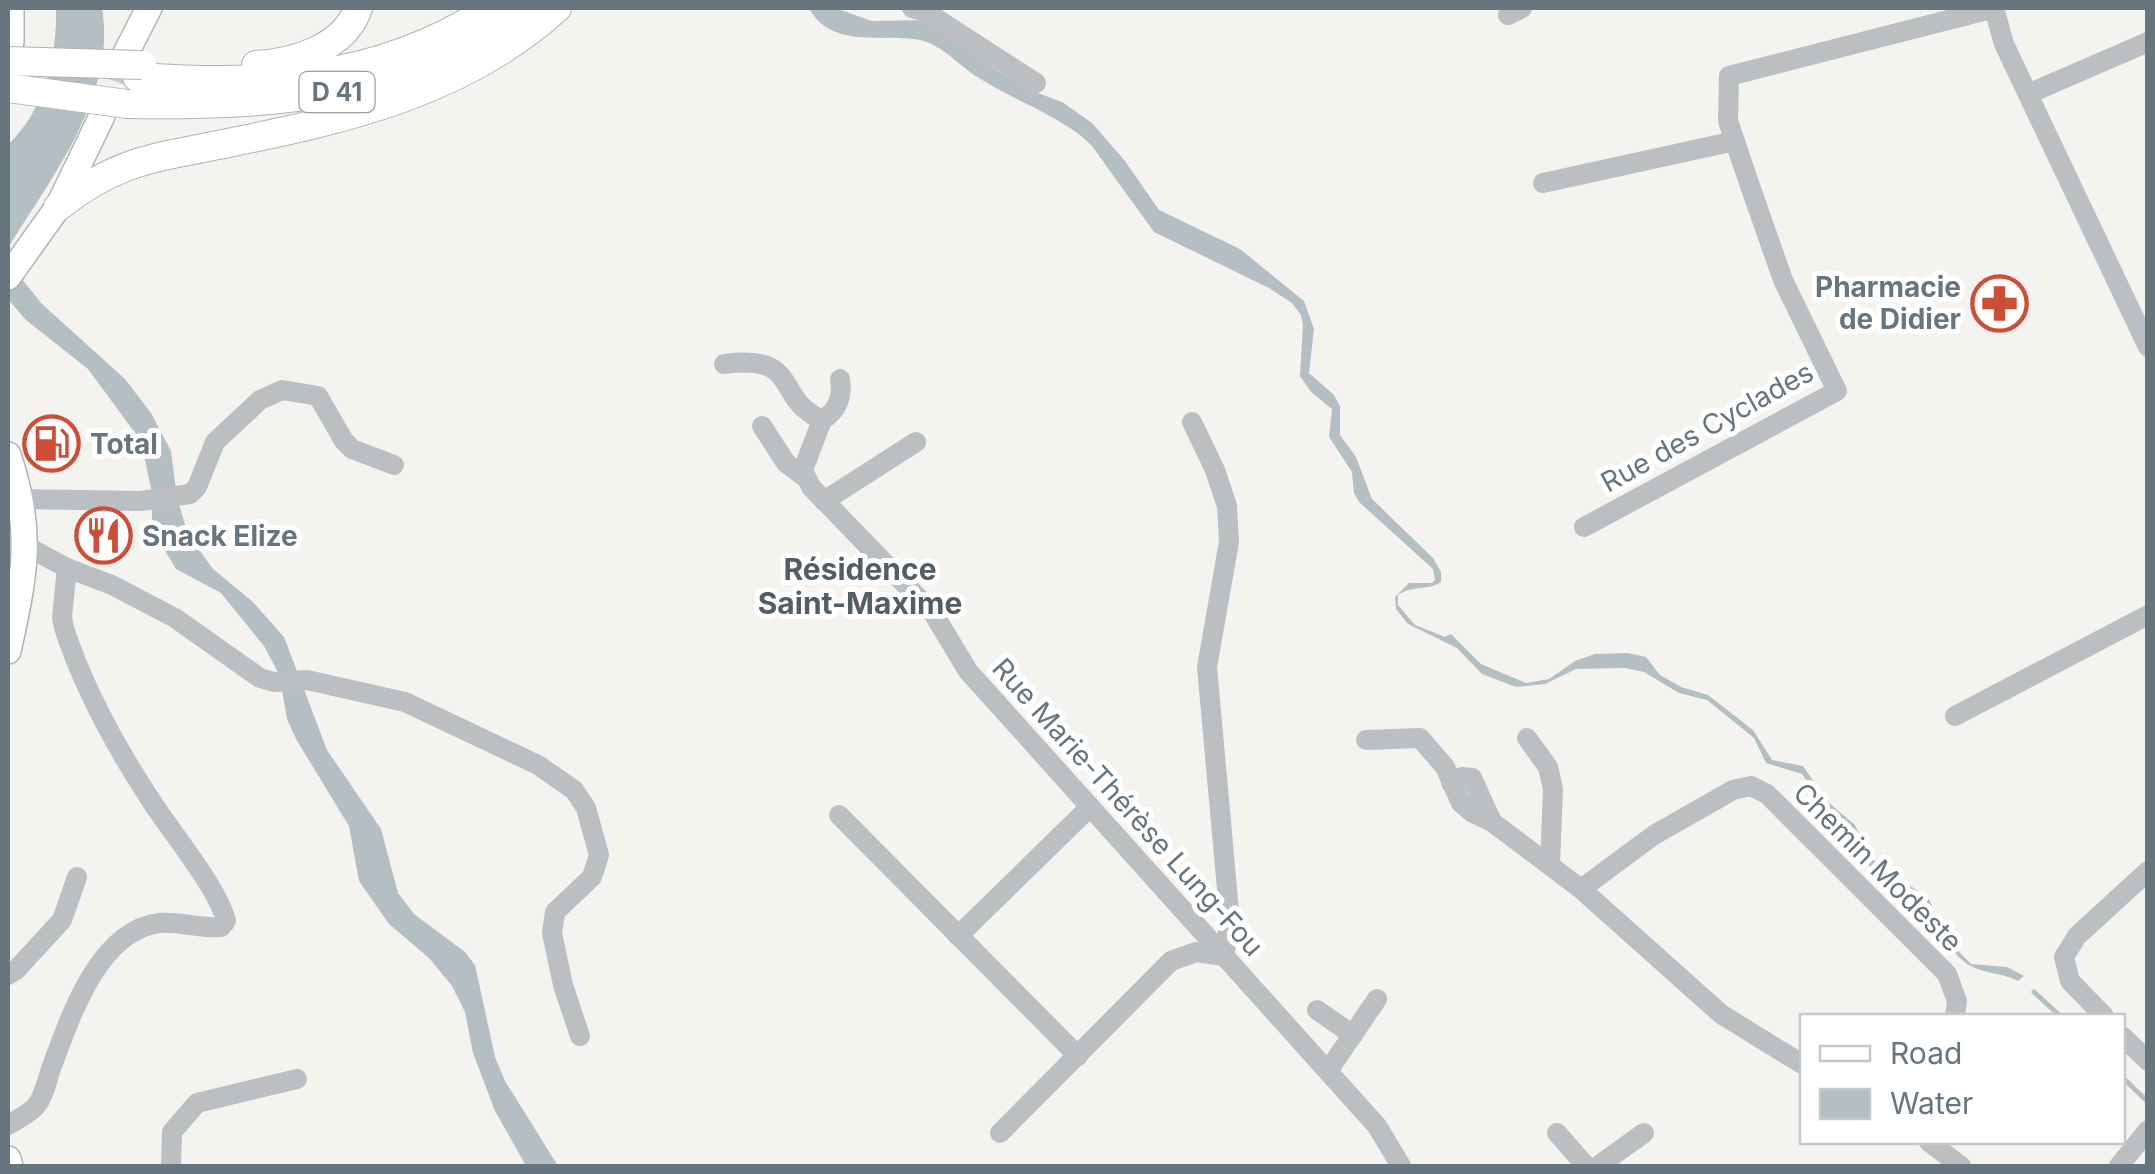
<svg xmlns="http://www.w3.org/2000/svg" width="2155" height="1174" viewBox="0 0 2155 1174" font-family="Inter,sans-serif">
  <rect width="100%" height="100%" fill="#f4f3f0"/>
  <!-- water -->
  <g fill="#b3bfc2">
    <path d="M56,8H102C117,95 51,178 8,248V145C45,109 57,58 56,8Z"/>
    <path d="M809,8H835L872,21L930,20L994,68L1030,90L1062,102L1092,123L1125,161L1159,210L1240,249L1304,301L1314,329L1309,373L1334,395L1340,406V435L1356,457L1372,499L1433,558L1441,572V582C1427,591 1412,585 1398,595V605L1415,625L1445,637L1451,634L1481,664L1526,683L1549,679L1575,661L1595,654L1628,653L1646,657L1660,675L1681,687L1708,695L1753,730L1772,760L1803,766L1828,802L1855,825L1871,858L1929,899L1946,938L1971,964L2007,967L2024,976L2018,981C1999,971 1978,975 1961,959C1942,942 1939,917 1924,900C1908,882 1884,873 1863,863L1852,836L1825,807L1802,774L1766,763L1754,738L1707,700L1679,693L1644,672L1625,668L1576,669L1545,684L1516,687L1482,674L1457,648L1408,624L1396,609L1395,597L1409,583H1432L1435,580L1433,569L1359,502L1354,493L1352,472L1329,437L1332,409L1311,392L1300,376L1303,325L1301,315L1292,303L1269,288L1154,232L1092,146L1080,135C1049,112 1012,99 979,78C957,65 941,42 914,39C878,35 829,47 809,8Z"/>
    <polygon points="8,262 42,304 125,379 151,413 171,451 177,498 188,534 213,569 252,601 284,637 327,750 381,829 398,893 414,914 465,952 475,965 495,1057 505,1081 558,1166 526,1166 495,1111 473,1053 465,1012 452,986 429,958 389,924 359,881 349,826 296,739 287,719 279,674 264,646 221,593 176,569 152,529 152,493 141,441 88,369 26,320 8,299"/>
  </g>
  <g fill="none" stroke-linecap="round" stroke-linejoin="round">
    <!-- stream -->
    <g stroke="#b3bfc2" stroke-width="5">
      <polyline points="2034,992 2060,1016"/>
      <polyline points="2122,1077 2147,1101"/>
    </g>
    <!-- major-tunnel -->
    <polyline stroke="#c9cdce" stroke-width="25" stroke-dasharray="25 12" stroke-linecap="butt" points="102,116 126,53"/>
    <defs>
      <g id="major">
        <polyline points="11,42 11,8"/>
        <polyline points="126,53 149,8"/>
        <polyline points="8,277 58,207 102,116"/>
        <path d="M8,455C34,532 25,574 8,651"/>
        <polyline points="8,1159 10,1166"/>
      </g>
      <g id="highway">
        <path d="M256,65C294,63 345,48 358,8"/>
        <path d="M137,77C266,86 379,81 491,8"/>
        <path d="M127,104C281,106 398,98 529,8"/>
        <path d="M58,207C118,159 156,158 228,143C347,119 465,92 557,8"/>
      </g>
    </defs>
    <!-- major casing -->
    <use href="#major" stroke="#afb3b6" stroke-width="28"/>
    <!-- highway casing -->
    <use href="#highway" stroke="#afb2b5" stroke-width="30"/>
    <!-- minor -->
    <g stroke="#bbbfc2" stroke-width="20">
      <polyline points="912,8 926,12 1036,83"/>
      <polyline points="1994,8 2004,44 2148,347"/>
      <polyline points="1508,15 1522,8"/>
      <polyline points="2028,94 2148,42"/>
      <polyline points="1543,183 1735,141"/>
      <path d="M724,364C802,354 772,397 822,420L803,470L811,487L933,613L968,671L1377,1126L1401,1166"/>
      <path d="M822,420C838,411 843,395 840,379"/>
      <polyline points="762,426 786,463 806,478"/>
      <polyline points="20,499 141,501 190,494 197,487 215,442 260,400 282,390 318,396 344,441 352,449 394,465"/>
      <polyline points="824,501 916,442"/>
      <polyline points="1584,527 1837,391 1783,280 1748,180 1728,121 1729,76 1995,8"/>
      <polyline points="8,540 26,546 67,568 112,585 175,618 260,678 274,682 307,680 405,702 538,765 574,790 586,808 599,855 592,877 555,912 552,933 563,985 580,1036"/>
      <polyline points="1955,716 2148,615"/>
      <polyline points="1527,738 1548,767 1553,789 1550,865"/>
      <polyline points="1366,740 1420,738 1445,767 1461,803 1473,813 1492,822 1581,889 1721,1014 1802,1064"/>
      <polyline points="1451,783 1462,777 1472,778 1492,822"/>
      <polyline points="839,815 1078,1056"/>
      <polyline points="1581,889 1654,835 1733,790 1751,786 1767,794 1947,974 1957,1001 1955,1016"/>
      <polyline points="958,936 1090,807"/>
      <polyline points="8,975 16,970 62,920 77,877"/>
      <polyline points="1317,1010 1353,1035"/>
      <polyline points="2104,1016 2070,981 2064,957 2077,936 2148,871"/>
      <polyline points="2122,1036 2148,1061"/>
      <polyline points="1328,1071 1377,999"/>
      <path d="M8,1125C16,1120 27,1115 34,1108C44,1099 47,1079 52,1066C70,1018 98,931 159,923C179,921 201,929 221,927L226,921C218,888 172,833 152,802C117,749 84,689 64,628L62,617L67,568"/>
      <polyline points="1000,1133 1171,961 1196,952 1224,956 1230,922 1207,667 1229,542 1227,506 1215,470 1192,422"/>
      <polyline points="1557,1133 1586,1166"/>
      <polyline points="1929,1142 1961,1166"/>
      <polyline points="171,1166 172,1132 197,1103 297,1079"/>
      <polyline points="1598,1166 1644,1133"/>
      <polyline points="2119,1166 2148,1130"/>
    </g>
    <!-- major -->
    <use href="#major" stroke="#fff" stroke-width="25"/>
    <!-- highway -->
    <use href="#highway" stroke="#fff" stroke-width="28"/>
    <defs>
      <g id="highway-bridge">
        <polyline points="8,61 142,65"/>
        <polyline points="8,88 127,104"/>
      </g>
    </defs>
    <!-- highway-bridge casing -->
    <use href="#highway-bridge" stroke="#afb2b5" stroke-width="30" stroke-linecap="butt"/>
    <!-- highway-bridge -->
    <use href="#highway-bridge" stroke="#fff" stroke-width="28"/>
  </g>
  <!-- icons -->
  <defs>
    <symbol id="pharmacy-ring" viewBox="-11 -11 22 22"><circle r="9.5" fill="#fff" stroke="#ce4e35" stroke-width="1.5"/><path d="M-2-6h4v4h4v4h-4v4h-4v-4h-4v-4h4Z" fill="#ce4e35"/></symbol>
    <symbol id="fuel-ring" viewBox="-11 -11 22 22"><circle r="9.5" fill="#fff" stroke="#ce4e35" stroke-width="1.5"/><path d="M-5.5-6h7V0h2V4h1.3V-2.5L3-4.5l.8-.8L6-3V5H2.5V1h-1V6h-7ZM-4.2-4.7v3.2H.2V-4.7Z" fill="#ce4e35"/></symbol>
    <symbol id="restaurant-ring" viewBox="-11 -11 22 22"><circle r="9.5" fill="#fff" stroke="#ce4e35" stroke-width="1.5"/><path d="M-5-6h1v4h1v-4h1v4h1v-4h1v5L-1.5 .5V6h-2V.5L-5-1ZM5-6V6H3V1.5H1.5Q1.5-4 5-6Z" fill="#ce4e35"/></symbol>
  </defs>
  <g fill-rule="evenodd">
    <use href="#pharmacy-ring" x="1968" y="272" width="63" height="63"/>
    <use href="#fuel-ring" x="20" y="412" width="63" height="63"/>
    <use href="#restaurant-ring" x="72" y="504" width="63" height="63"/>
  </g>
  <g text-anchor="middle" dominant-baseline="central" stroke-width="10" stroke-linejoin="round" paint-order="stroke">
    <!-- shield labels -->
    <rect fill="#fff" stroke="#949ea5" stroke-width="2.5" x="299.5" y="72" width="75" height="40" rx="8"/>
    <g font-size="25" font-weight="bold" fill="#66757e">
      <text x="337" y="92">D 41</text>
    </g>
    <!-- poi labels -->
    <g font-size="28" font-weight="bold" fill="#66757e" stroke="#fff" text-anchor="start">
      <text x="1961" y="287" text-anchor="end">Pharmacie<tspan x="1961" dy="32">de Didier</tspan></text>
      <text x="90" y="444">Total</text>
      <text x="142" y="536">Snack Elize</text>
    </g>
    <!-- street labels -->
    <g font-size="28" fill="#66757e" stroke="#fff">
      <text transform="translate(1707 427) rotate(-29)">Rue des Cyclades</text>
      <text transform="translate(1128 807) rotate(48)">Rue Marie-Thérèse Lung-Fou</text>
      <text transform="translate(1878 867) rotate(45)">Chemin Modeste</text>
    </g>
    <!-- neighbourhood labels -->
    <g font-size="30" font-weight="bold" fill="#535e64" stroke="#fff">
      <text x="860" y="569">Résidence<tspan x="860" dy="34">Saint-Maxime</tspan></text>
    </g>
  </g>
  <!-- border -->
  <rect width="2155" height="1174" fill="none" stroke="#66757e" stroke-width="20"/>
  <!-- legend -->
  <rect x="1800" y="1014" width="325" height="130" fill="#ffffff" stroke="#c2c8cb" stroke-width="2.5"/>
  <rect x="1820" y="1046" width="50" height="15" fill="#ffffff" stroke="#c2c8cb" stroke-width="2.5"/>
  <text x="1890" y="1064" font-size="30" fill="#66757e">Road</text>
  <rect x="1820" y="1089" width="50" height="30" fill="#b3bfc2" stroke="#c2c8cb" stroke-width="2.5"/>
  <text x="1890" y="1114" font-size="30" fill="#66757e">Water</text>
</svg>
